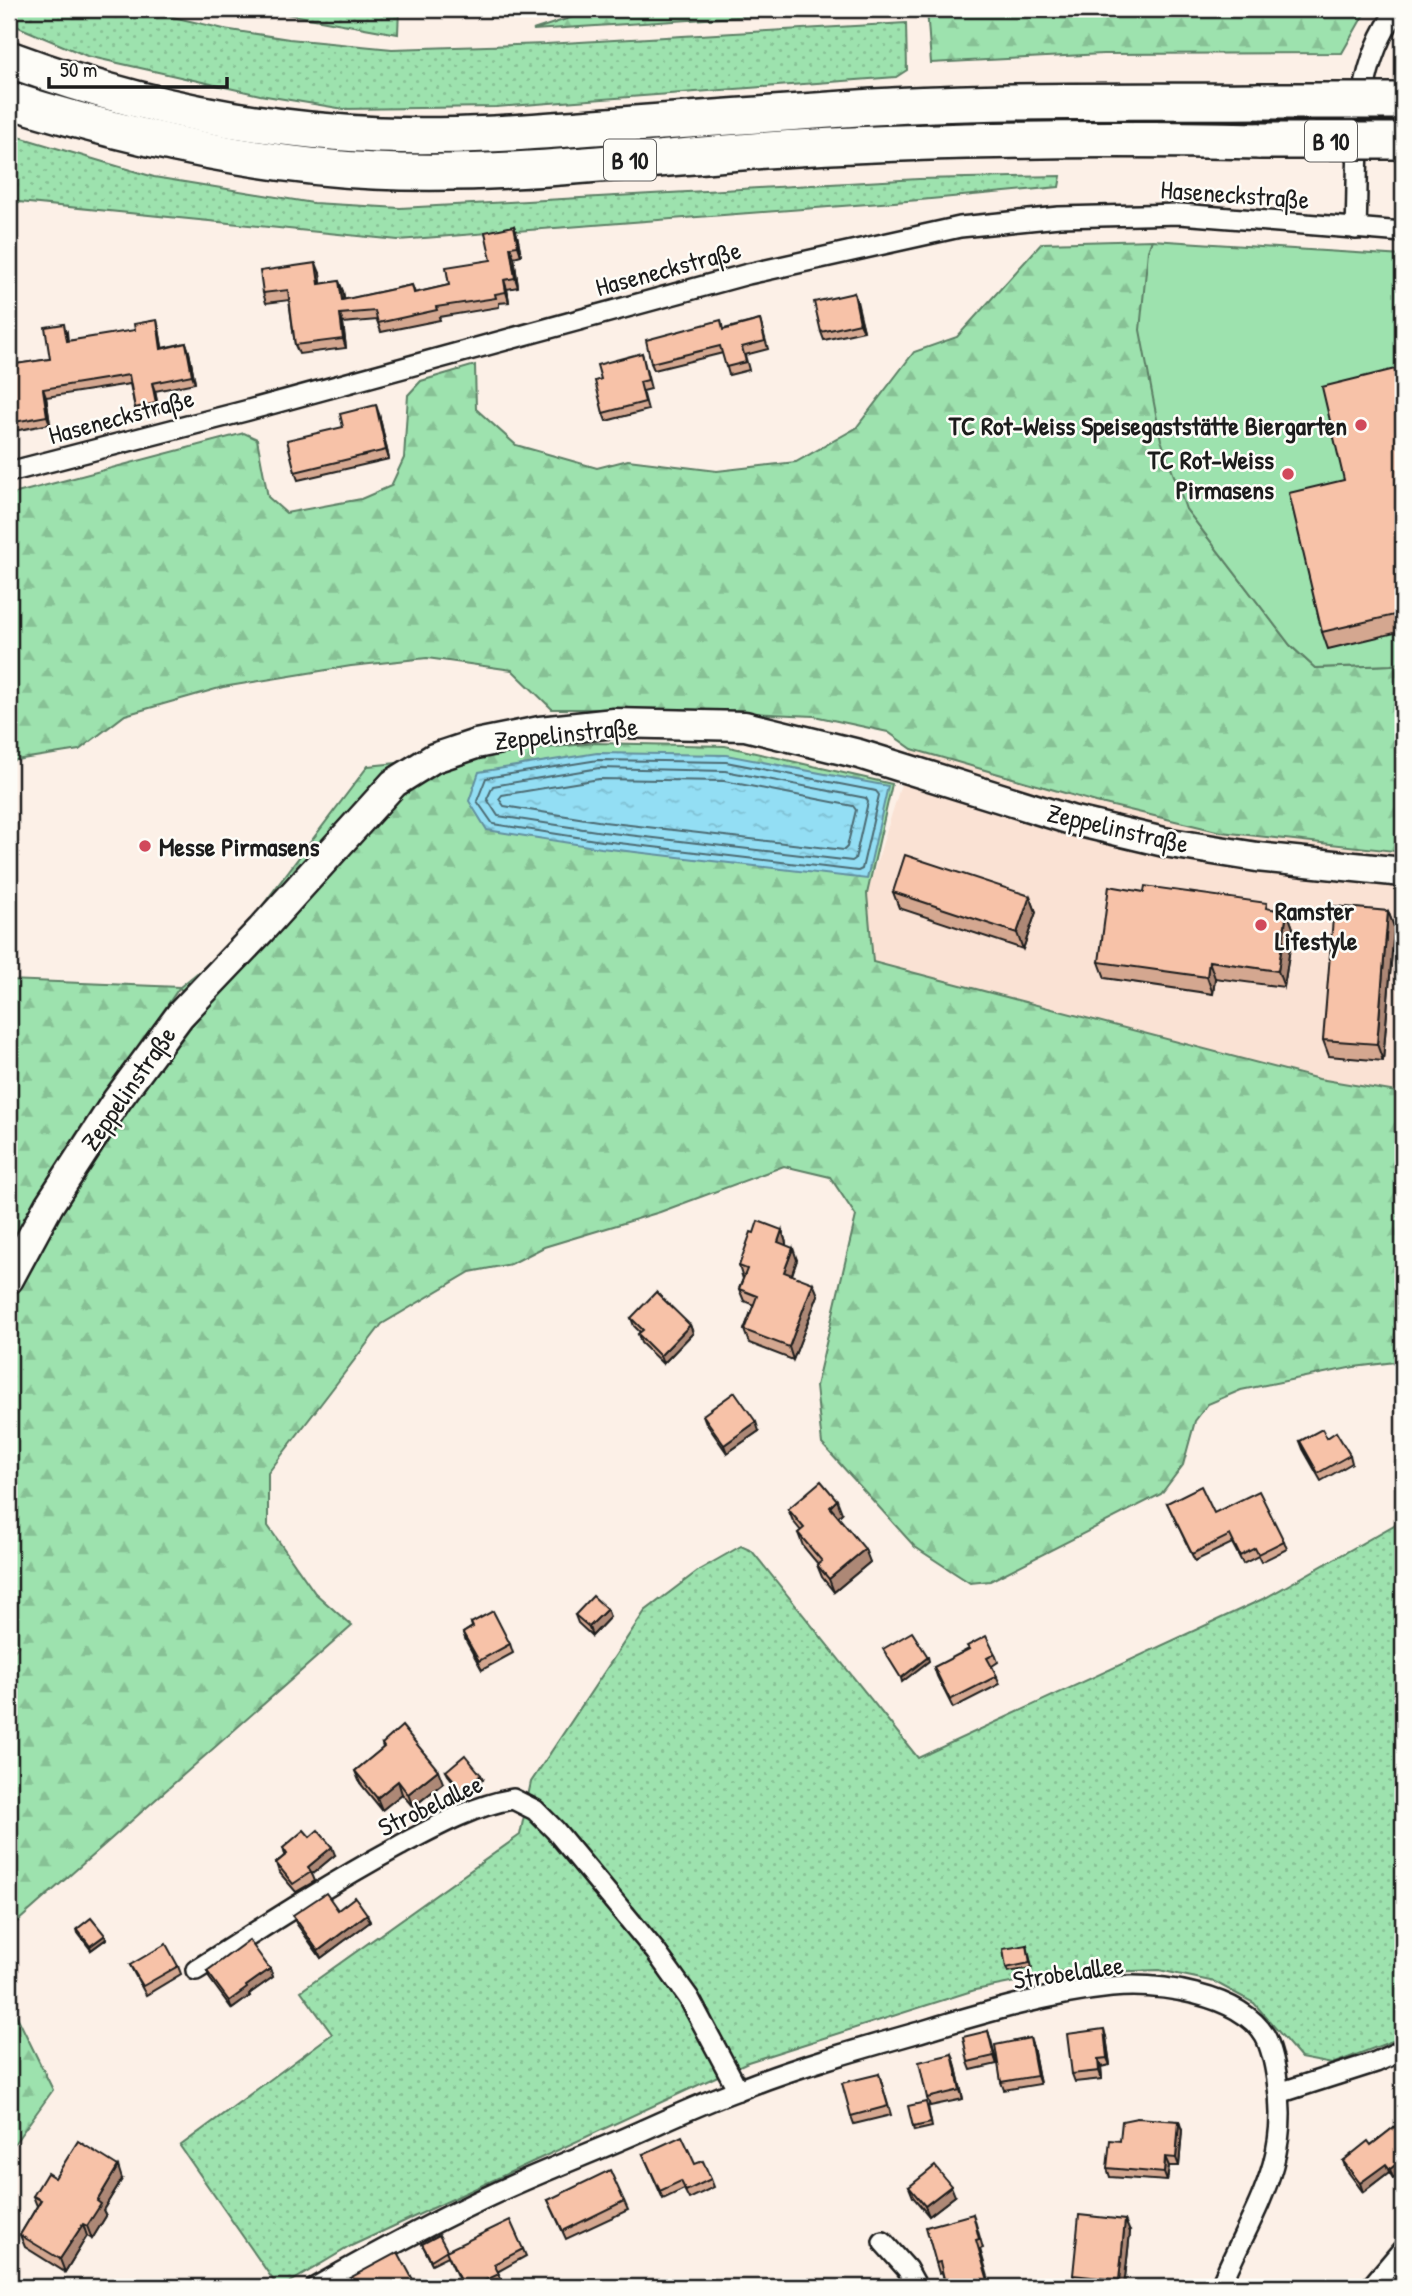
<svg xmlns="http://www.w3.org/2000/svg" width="1412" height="2296" viewBox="0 0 1412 2296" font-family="'Patrick Hand',sans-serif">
  <defs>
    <pattern id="grass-dots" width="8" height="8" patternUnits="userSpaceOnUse" patternTransform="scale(1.75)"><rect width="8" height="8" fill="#9de2ae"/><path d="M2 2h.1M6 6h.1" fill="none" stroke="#87c195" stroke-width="1.8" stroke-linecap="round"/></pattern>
    <pattern id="forest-firs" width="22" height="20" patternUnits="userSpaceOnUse" patternTransform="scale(1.75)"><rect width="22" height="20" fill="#9de2ae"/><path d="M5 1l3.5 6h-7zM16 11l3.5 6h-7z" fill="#87c195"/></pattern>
    <pattern id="water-ripples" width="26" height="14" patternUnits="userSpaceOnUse" patternTransform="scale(1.75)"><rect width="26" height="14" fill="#93def4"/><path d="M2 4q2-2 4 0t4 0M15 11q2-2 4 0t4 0" fill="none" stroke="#7ebed1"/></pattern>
  </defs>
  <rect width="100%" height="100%" fill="#fcf0e7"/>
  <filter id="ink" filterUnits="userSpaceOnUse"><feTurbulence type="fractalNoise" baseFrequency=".0143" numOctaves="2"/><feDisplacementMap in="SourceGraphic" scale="14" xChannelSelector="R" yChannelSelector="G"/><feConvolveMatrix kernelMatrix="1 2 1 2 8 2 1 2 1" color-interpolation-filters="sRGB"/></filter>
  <g filter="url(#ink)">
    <!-- built -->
    <polygon fill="#fae2d4" points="912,749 1096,802 1221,832 1403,852 1403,1093 1319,1079 873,962 867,894"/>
    <!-- grass -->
    <g fill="url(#grass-dots)" stroke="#5c7f65" stroke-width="2">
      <polygon points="9,9 139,9 224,29 289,39 392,49 546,44 906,23 907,70 896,77 496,107 344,109 260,95 87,56 9,23"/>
      <polygon points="259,9 399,9 398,34"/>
      <polygon points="9,134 154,177 313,203 400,208 919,179 1061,176 1059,187 920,200 398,240 9,201"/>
      <polygon points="1403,1520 1403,2037 1332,2064 1301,2058 1254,2003 1215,1982 1159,1970 1057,1974 975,1990 748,2062 351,2246 282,2287 278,2287 180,2146 332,2034 301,1991 520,1835 531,1782 645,1611 699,1570 741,1546 752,1551 918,1758 1267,1597"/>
    </g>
    <!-- forest -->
    <g fill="url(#forest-firs)" stroke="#5c7f65" stroke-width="2">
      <polygon points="597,9 1367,9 1342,53 1103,54 931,63 927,9 785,14 533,30"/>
      <polygon points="1152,240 1148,252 1186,509 1290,645 1315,668 1391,665 1403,662 1403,852 1221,832 1096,802 912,749 888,732 814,716 663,709 552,709 512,670 427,658 351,666 223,687 125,715 79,750 9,761 9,495 244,433 257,439 268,497 286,513 361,499 391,486 404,458 408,395 421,381 475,365 476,409 516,445 597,468 628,460 717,471 796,462 856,428 914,352 957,337 1042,243"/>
      <polygon points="595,743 725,746 892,784 867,894 873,962 1319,1079 1403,1093 1403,1361 1354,1367 1241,1390 1208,1404 1195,1421 1183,1465 1161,1494 990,1581 970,1583 915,1547 822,1444 816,1386 856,1216 830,1177 784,1166 660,1212 544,1247 511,1264 470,1272 382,1324 268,1473 268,1526 315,1593 352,1626 9,1929 9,1658 18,1646 9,1641 9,1296 100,1147 205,1008 179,988 63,1159 9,1250 9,980 180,987 217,957 253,918 368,766"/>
      <polygon points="9,2000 53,2090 9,2151"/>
    </g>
    <!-- park -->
    <polygon fill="#9de2ae" stroke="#5c7f65" stroke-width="2" points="1152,240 1403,256 1403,662 1391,665 1315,668 1290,645 1186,509 1161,440 1140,330 1148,251"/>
    <!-- water -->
    <polygon fill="url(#water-ripples)" stroke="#63909e" stroke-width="2" points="597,753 726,755 888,786 867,879 601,848 487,830 469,801 479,772"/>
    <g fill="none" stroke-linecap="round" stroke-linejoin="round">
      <!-- shore -->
      <g stroke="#4c6a72" stroke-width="2">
        <polygon points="598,760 726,762 876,791 879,795 862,869 858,871 602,841 493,824 477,801 486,778"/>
        <polygon points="599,768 725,771 866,798 868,802 855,859 852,861 603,832 498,816 487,799 493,786"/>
        <polygon points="599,779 724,781 853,806 856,810 847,847 844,850 604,822 504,806 499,799 502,795"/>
      </g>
      <defs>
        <g id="street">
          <path d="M1356,229C1359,156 1351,70 1398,9"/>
          <polyline points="9,472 245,411 748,274 960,227 1059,217 1180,214 1403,232"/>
          <path d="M196,1970C263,1927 329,1884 399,1846C435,1827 472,1806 513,1799L535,1810L555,1830L656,1952L689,1998L738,2090"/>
          <polyline points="1279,2093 1376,2062 1403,2050"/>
          <polyline points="883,2242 907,2269 917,2287"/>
          <path d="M316,2287C376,2253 437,2220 500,2191C541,2172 583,2156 625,2138C662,2122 699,2104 738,2090C796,2067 856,2050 916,2033C980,2014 1045,1994 1111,1987C1157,1983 1239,1993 1265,2036C1272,2049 1275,2066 1277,2080C1292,2163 1250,2215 1220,2287"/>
          <polyline points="1371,2287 1403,2249"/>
        </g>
        <polyline id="secondary" points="9,1279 49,1205 117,1100 180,1015 261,930 394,783 434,758 476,744 540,731 614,723 745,726 859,754 1071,820 1164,842 1257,857 1403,872"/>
        <g id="highway">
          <path d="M9,59C127,103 254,130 380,135C456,138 532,132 608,126C696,119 785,113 873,107C1002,99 1131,102 1260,101"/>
          <path d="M9,100C128,137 250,165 374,171C515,178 657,156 798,148C952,139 1105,138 1260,141"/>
        </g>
      </defs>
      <!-- street casing -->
      <use href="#street" stroke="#1c1c1c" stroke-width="24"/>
      <!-- secondary casing -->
      <use href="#secondary" stroke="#1c1c1c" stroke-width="33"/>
      <!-- highway casing -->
      <use href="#highway" stroke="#1c1c1c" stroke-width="40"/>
      <!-- street -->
      <use href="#street" stroke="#fdfcf7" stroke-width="19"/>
      <!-- secondary -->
      <use href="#secondary" stroke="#fdfcf7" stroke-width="28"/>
      <!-- highway -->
      <use href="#highway" stroke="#fdfcf7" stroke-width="35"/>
      <defs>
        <g id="highway-bridge">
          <polyline points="1260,101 1403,101"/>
          <polyline points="1260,141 1403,141"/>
        </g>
      </defs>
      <!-- highway-bridge casing -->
      <use href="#highway-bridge" stroke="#1c1c1c" stroke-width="40" stroke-linecap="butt"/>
      <!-- highway-bridge -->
      <use href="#highway-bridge" stroke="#fdfcf7" stroke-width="35"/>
    </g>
    <!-- wall -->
    <g fill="#d4a790" stroke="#1c1c1c" stroke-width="2">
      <polygon points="514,226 517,235 521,255 514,257 518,287 507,289 509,302 499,303 499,307 439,317 440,320 381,332 377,320 343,323 346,348 299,354 295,345 289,300 266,303 263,293 320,273 321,284 343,291 344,300 412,285 415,293 449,285 491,260"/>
      <polygon points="854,293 864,331 824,340 821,332"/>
      <polygon points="760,320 768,349 745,355 749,370 729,375 723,353 654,370 651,363 724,329"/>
      <polygon points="159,329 162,348 186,343 189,352 195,383 155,391 159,412 138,416 135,408 130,384 46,397 50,424 9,432 9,365 50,359 67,332 68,341"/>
      <polygon points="642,353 651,389 643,391 648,410 606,421 603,413 601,379"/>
      <polygon points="1395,369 1403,396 1403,631 1328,649 1322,632 1344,480"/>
      <polygon points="379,414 389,459 298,480 295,472 343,427"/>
      <polygon points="893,892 1030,896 1036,912 1023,949 899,908"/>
      <polygon points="1269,909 1287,912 1293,928 1284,987 1215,978 1213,994 1105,978 1099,962"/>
      <polygon points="1388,911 1394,927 1383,1061 1329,1056 1323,1040"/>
      <polygon points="782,1230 786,1243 786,1245 797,1260 792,1275 818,1295 793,1360 749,1343 744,1330 754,1305 744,1301 739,1289 743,1279 739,1266 754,1233"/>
      <polygon points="631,1318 690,1325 693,1333 663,1364 641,1343 638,1334 640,1332 634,1326"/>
      <polygon points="703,1415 759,1431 727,1453 706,1423"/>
      <polygon points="1300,1441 1350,1455 1352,1463 1321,1481 1303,1449"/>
      <polygon points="1167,1503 1214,1513 1284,1541 1287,1549 1261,1562 1258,1556 1243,1564 1232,1543 1195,1561"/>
      <polygon points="788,1509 842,1513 838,1517 870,1562 834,1592 822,1577 817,1565 818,1564 803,1546 798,1533 801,1531 793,1521"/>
      <polygon points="607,1609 610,1617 592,1636 578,1623 575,1615"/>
      <polygon points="471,1623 510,1644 513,1653 482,1670 466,1641 463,1633 472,1627"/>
      <polygon points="995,1654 998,1662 992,1666 1000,1684 953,1708 937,1676 934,1667"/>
      <polygon points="382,1744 443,1783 413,1807 402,1794 382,1810 360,1783 355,1771 383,1748"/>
      <polygon points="446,1771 483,1779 464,1795 448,1775"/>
      <polygon points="310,1837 335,1855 312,1874 315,1881 296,1892 279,1872 276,1863 285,1855 283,1848"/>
      <polygon points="338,1910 367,1914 370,1922 321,1958 296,1923 293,1915"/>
      <polygon points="77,1929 105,1935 106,1939 91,1950 78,1933"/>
      <polygon points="1027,1945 1032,1968 1008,1972 1006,1968"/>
      <polygon points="130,1965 178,1966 181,1974 146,1995 134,1973"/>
      <polygon points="270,1969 273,1977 249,1994 250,1996 232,2009 210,1979 207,1971"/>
      <polygon points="988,2031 997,2064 971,2070 968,2062"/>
      <polygon points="1106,2037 1110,2065 1101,2067 1102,2079 1075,2082 1072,2074"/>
      <polygon points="1033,2047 1040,2084 1004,2090 1001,2082"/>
      <polygon points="952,2054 955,2063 963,2099 930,2106 927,2098"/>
      <polygon points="879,2074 891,2115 854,2124 851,2116"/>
      <polygon points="928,2106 932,2127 914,2131 913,2127"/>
      <polygon points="1403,2120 1403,2170 1393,2178 1389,2172 1363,2192 1346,2169 1343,2161 1371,2145"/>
      <polygon points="1182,2130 1179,2166 1169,2166 1167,2181 1110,2177 1107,2168 1120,2141"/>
      <polygon points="643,2154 695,2164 711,2179 714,2187 689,2199 684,2189 663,2199"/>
      <polygon points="55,2178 122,2179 103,2210 106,2216 92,2239 87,2236 65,2272 25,2247 20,2235 37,2206 33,2196"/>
      <polygon points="909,2187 955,2196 929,2216 913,2197"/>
      <polygon points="548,2200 624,2201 628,2210 566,2239"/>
      <polygon points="973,2214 983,2248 980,2249 991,2287 946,2287 942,2272 939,2273 936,2263"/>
      <polygon points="1130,2232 1124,2287 1077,2287 1073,2275"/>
      <polygon points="422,2244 447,2250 523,2249 526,2256 497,2272 502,2282 490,2287 462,2287 448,2256 432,2264"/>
    </g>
    <!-- shaded-wall -->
    <g fill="#ad8876" stroke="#1c1c1c" stroke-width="2">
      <polygon points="514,226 517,235 521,255 518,246"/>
      <polygon points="510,247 514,257 518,287 515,278"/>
      <polygon points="316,263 320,273 322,293 319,284"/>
      <polygon points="504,280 507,289 509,302 506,292"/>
      <polygon points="339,281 343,291 346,310 342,300"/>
      <polygon points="854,293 857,301 864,331 860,323"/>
      <polygon points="340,314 343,323 346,348 343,339"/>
      <polygon points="157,320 159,329 164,357 161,349"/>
      <polygon points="186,343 189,352 195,383 192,375"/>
      <polygon points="1395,369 1403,396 1403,404"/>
      <polygon points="152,383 155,391 159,412 156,403"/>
      <polygon points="43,389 46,397 50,424 47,416"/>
      <polygon points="376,405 379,414 389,459 386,450"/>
      <polygon points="1030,896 1036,912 1023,949 1017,933"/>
      <polygon points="1388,911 1394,927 1383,1061 1377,1044"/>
      <polygon points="1287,912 1293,928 1284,987 1278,971"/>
      <polygon points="1209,961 1215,978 1213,994 1207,977"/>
      <polygon points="782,1230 786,1243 782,1255 778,1242"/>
      <polygon points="793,1248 797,1260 788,1284 784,1272"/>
      <polygon points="813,1283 818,1295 793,1360 789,1347"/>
      <polygon points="690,1325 693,1333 663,1364 660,1356"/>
      <polygon points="756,1422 759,1431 727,1453 724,1445"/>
      <polygon points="837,1500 842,1513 834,1520 830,1507"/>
      <polygon points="865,1549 870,1562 834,1592 829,1579"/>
      <polygon points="607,1609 610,1617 592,1636 589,1627"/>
      <polygon points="928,1657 929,1661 902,1682 901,1678"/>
      <polygon points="438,1770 443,1783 413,1807 408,1794"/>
      <polygon points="481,1775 483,1779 464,1795 462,1790"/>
      <polygon points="398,1781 402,1794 382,1810 377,1798"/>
      <polygon points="332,1847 335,1855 312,1874 308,1867"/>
      <polygon points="367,1914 370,1922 321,1958 318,1951"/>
      <polygon points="105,1935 106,1939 91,1950 90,1946"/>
      <polygon points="270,1969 273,1977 249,1994 250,1996 232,2009 229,2001 246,1986"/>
      <polygon points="1104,2029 1106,2037 1110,2065 1107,2058"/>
      <polygon points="988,2031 991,2040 997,2064 994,2056"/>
      <polygon points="1030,2038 1033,2047 1040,2084 1037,2076"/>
      <polygon points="952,2054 955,2063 963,2099 960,2090"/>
      <polygon points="1098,2059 1101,2067 1102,2079 1099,2071"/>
      <polygon points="1179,2121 1182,2130 1179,2166 1176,2158"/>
      <polygon points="1165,2157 1169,2166 1167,2181 1164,2173"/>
      <polygon points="1403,2159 1403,2170 1393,2178 1390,2169"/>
      <polygon points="1386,2164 1389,2172 1363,2192 1360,2183"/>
      <polygon points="118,2166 122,2179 103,2210 106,2216 92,2239 87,2226 97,2201"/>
      <polygon points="951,2186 955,2196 929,2216 925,2206"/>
      <polygon points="1125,2220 1130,2232 1124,2287 1122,2287 1119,2280"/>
      <polygon points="83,2224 87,2236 65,2272 60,2259"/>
    </g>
    <!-- building -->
    <g fill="#f7c2a8" stroke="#1c1c1c" stroke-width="2">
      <polygon points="514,226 518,246 510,247 515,278 504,280 506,292 495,294 496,298 436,307 437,310 378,323 375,311 340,314 343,339 295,345 288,290 263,293 260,271 316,263 319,284 339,281 342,300 412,285 414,293 449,285 446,267 491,260 485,232"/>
      <polygon points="854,293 860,323 821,332 814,302"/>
      <polygon points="157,320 161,349 186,343 192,375 152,383 156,403 135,408 129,375 43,389 47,416 9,423 9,365 50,359 45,327 64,324 67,341 135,330 134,324"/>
      <polygon points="721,320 723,330 760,320 765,341 742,347 746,362 726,367 720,346 651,363 646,340"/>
      <polygon points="642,353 648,380 640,382 645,402 603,413 595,381 601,379 597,365"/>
      <polygon points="1395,369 1403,404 1403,613 1322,632 1289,493 1344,480 1322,387"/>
      <polygon points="376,405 386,450 295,472 287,440 343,427 340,414"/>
      <polygon points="905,855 1030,896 1017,933 893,892"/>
      <polygon points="1109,886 1144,892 1145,886 1267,903 1266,908 1287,912 1278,971 1209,961 1207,977 1099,962"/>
      <polygon points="1334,906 1388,911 1377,1044 1323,1040"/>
      <polygon points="758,1221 782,1230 778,1242 793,1248 784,1272 813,1283 789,1347 744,1330 757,1296 739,1289 747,1269 739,1266 751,1232 754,1233"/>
      <polygon points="656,1292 690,1325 660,1356 638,1334 643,1330 631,1318"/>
      <polygon points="735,1392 756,1422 724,1445 703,1415"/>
      <polygon points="1322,1429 1327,1438 1336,1432 1350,1455 1318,1473 1300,1441"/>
      <polygon points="821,1481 837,1500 830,1507 865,1549 829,1579 817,1565 822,1561 798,1533 804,1528 788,1509"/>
      <polygon points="1201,1486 1214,1513 1259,1491 1284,1541 1258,1554 1255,1548 1240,1556 1230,1535 1192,1554 1167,1503"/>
      <polygon points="593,1596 607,1609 589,1627 575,1615"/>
      <polygon points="493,1611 510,1644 479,1661 463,1633 473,1627 471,1623"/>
      <polygon points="912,1632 928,1657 901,1678 883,1649"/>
      <polygon points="986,1636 995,1654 987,1658 997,1676 950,1700 934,1667 969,1649 967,1646"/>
      <polygon points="402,1726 438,1770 408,1794 398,1781 377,1798 355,1771 384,1747 382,1744"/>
      <polygon points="465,1755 481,1775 462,1790 446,1771"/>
      <polygon points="304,1830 310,1837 318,1830 332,1847 308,1867 311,1872 293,1884 276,1863 287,1854 283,1848"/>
      <polygon points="326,1893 338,1910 355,1897 367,1914 318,1951 293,1915"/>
      <polygon points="91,1918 105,1935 90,1946 77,1929"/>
      <polygon points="249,1940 270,1969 246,1986 247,1988 229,2001 207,1971"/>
      <polygon points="166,1944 178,1966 143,1986 130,1965"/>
      <polygon points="1027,1945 1030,1963 1006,1968 1003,1949"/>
      <polygon points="1104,2029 1107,2058 1098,2059 1099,2071 1072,2074 1067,2034"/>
      <polygon points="988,2031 994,2056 968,2062 963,2037"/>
      <polygon points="1030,2038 1037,2076 1001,2082 995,2045"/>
      <polygon points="952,2054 960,2090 927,2098 919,2062"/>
      <polygon points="879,2074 888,2106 851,2116 842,2083"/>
      <polygon points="926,2102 931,2123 913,2127 908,2106"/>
      <polygon points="1137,2118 1179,2121 1176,2158 1165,2157 1164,2173 1107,2168 1110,2140 1120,2141 1122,2121"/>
      <polygon points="1403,2120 1403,2159 1390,2169 1386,2164 1360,2183 1343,2161 1368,2141 1371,2145"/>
      <polygon points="682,2136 695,2164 703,2161 711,2179 686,2191 681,2181 660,2191 643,2154"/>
      <polygon points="78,2141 118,2166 97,2201 101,2204 87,2226 83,2224 60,2259 20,2235 41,2200 33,2196 47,2173 55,2178"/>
      <polygon points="935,2166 951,2186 925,2206 909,2187"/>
      <polygon points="610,2170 624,2201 563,2231 548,2200"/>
      <polygon points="973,2214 979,2239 976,2240 990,2287 946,2287 940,2262 936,2263 926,2227"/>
      <polygon points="1079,2215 1125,2220 1119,2280 1073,2275"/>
      <polygon points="510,2220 523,2249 494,2264 499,2274 471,2287 463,2287 446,2251"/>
      <polygon points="439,2235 447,2250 431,2260 422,2244"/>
      <polygon points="398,2252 417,2287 348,2287 344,2281"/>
      <polygon points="1403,2277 1403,2287 1397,2287 1395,2286"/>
    </g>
  </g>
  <!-- markers -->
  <g fill="#d1495b" stroke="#fdfcf7" stroke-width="2.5">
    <circle cx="1361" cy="425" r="7"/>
    <circle cx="1288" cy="474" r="7"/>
    <circle cx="145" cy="846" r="7"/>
    <circle cx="1261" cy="925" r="7"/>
  </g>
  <g text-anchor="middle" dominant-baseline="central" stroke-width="5" stroke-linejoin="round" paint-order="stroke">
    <!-- shield labels -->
    <g fill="#fdfcf7" stroke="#605f5e" stroke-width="2">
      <rect x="1305" y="120.5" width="52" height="41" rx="5"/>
      <rect x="604" y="139.5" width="52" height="41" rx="5"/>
    </g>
    <g font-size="24" font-weight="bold" fill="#1c1c1c">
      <text x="1331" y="141">B 10</text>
      <text x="630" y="160">B 10</text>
    </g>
    <!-- street labels -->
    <g font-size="26" fill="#1c1c1c" stroke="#fdfcf7">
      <text transform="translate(1235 194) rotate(4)">Haseneckstraße</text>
      <text transform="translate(668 268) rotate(-15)">Haseneckstraße</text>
      <text transform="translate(121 416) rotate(-15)">Haseneckstraße</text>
      <text transform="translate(566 733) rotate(-6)">Zeppelinstraße</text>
      <text transform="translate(1118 828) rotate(13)">Zeppelinstraße</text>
      <text transform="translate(128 1088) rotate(-55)">Zeppelinstraße</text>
      <text transform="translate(430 1805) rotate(-25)">Strobelallee</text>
      <text transform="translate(1068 1972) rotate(-8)">Strobelallee</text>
    </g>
    <!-- poi labels -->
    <g font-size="26" font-weight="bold" fill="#1c1c1c" stroke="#fdfcf7" text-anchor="end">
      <text x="1347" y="425">TC Rot-Weiss Speisegaststätte Biergarten</text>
      <text x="1274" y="459">TC Rot-Weiss<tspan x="1274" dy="30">Pirmasens</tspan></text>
      <text x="159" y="846" text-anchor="start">Messe Pirmasens</text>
      <text x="1275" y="910" text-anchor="start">Ramster<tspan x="1275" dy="30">Lifestyle</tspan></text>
    </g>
  </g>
  <!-- margin -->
  <rect width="1412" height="2296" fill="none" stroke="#fdfcf7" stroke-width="35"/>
  <rect x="18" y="18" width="1377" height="2261" fill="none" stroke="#1c1c1c" stroke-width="2.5" filter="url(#ink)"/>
  <!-- scale -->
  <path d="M49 77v10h178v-10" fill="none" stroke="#1c1c1c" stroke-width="3.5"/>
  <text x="60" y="77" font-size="21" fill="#1c1c1c" stroke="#fdfcf7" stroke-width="5" paint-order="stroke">50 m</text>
</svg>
